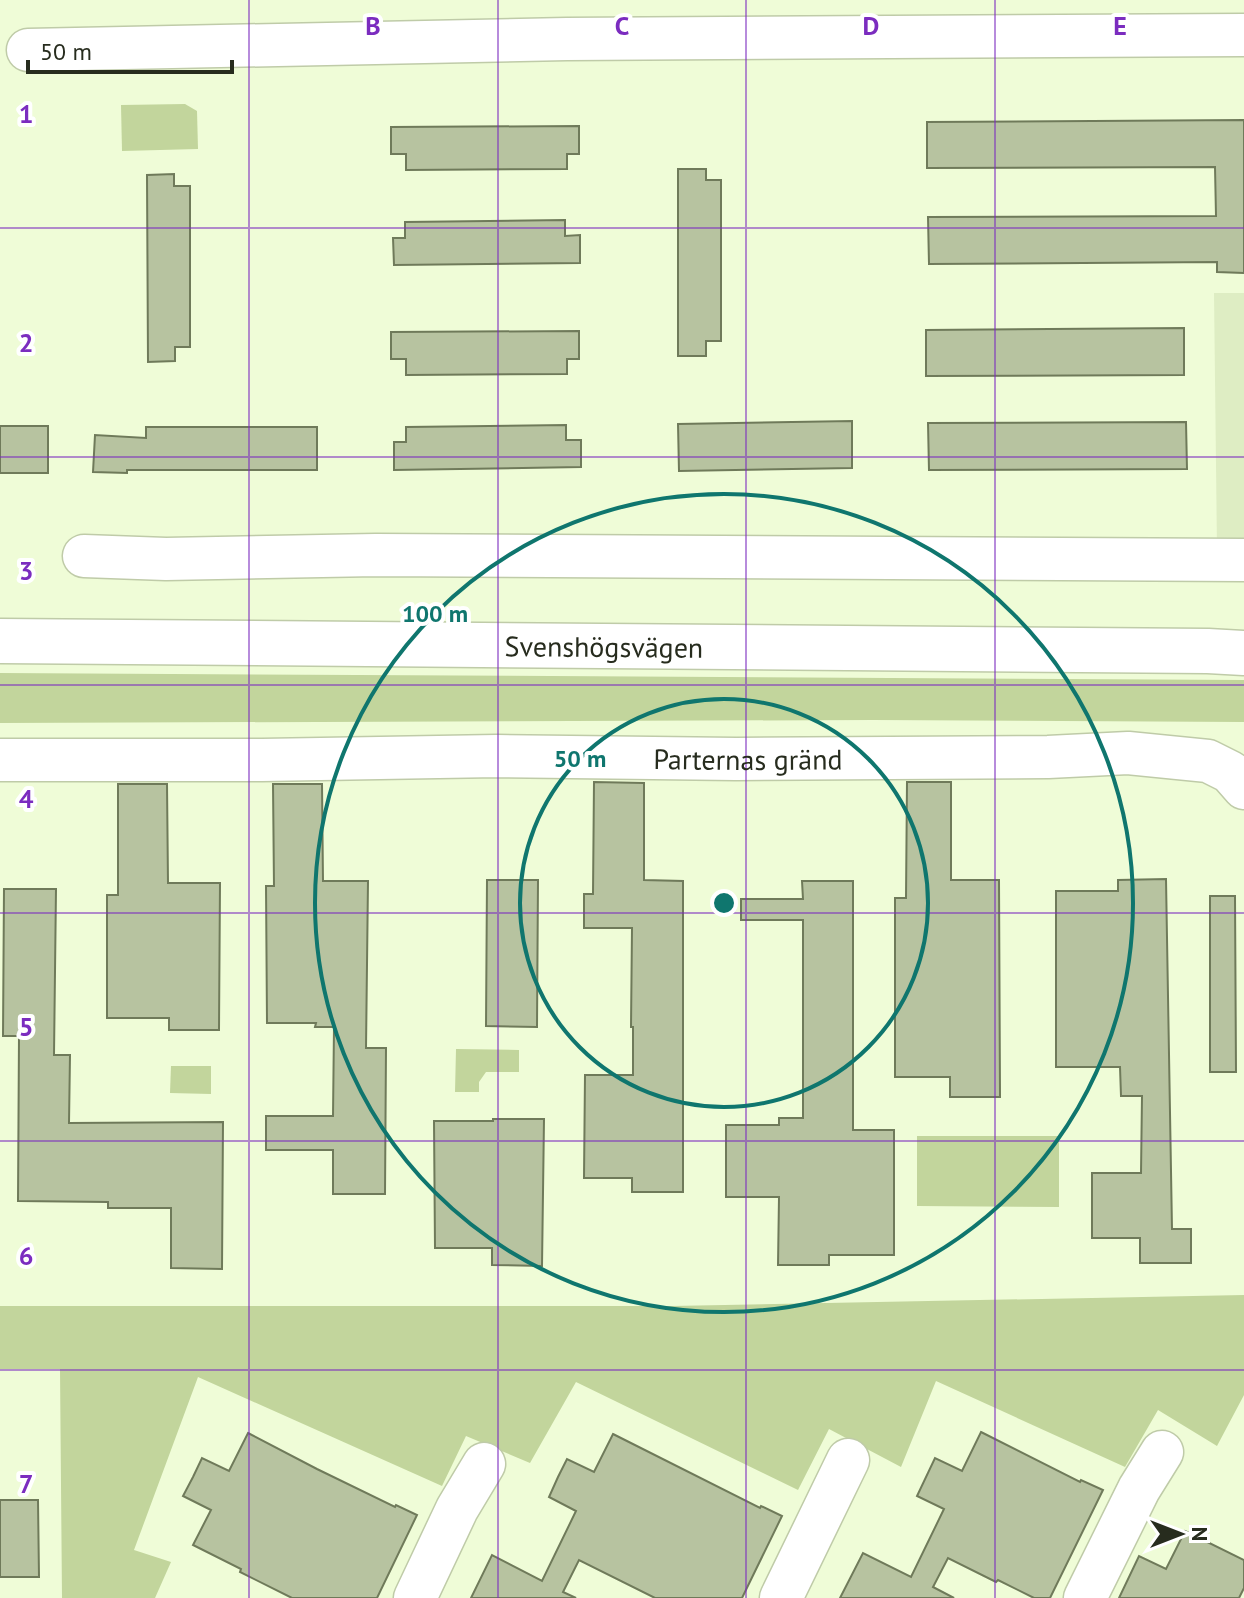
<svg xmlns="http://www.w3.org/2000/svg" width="1244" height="1598" viewBox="0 0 1244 1598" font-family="'PT Sans',sans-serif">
  <rect width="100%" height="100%" fill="#effcd7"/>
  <!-- built -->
  <polygon fill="#deedc3" points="1214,293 1244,293 1244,550 1217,550"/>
  <!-- green -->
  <g fill="#c2d59c">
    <polygon points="185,104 197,111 198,149 122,151 121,105"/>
    <polygon points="0,673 1244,680 1244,722 873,720 0,723"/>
    <polygon points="456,1049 519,1050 519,1072 486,1072 479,1082 479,1092 455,1092"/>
    <polygon points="171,1066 211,1066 211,1094 170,1093"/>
    <polygon points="917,1136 1059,1136 1059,1207 917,1206"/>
    <polygon points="1244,1295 1244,1395 1217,1446 1158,1410 1125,1467 936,1381 901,1467 829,1429 798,1490 576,1382 530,1463 466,1436 442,1486 198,1377 134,1550 171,1562 155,1598 62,1598 60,1369 0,1369 0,1306 672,1306"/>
  </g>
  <!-- building -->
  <g fill="#b7c3a0" stroke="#6f7a5a" stroke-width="2">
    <polygon points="1244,120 1244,273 1217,272 1217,262 929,264 928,217 1216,216 1215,167 927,168 927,122"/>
    <polygon points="579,126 579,154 567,154 567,169 406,170 406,154 391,154 391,127"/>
    <polygon points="678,169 706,169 706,180 721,180 721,341 706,341 706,356 678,356"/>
    <polygon points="174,174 174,186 190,186 190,347 175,347 175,361 148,362 147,175"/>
    <polygon points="565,220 565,236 580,235 580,263 394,265 393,238 405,238 405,222"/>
    <polygon points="1184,328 1184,375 926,376 926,330"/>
    <polygon points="579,331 579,359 567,359 567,374 406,375 406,359 391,359 391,332"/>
    <polygon points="852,421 852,468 679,471 678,424"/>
    <polygon points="1186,422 1187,469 929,470 928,423"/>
    <polygon points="566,425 566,440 581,440 581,467 394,470 394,442 406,442 406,427"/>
    <rect x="0" y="426" width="48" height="47"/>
    <polygon points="146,427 317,427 317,470 127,470 127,473 93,472 95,435 146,438"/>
    <polygon points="594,782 644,783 644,880 683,881 683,1192 632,1192 632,1178 584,1178 585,1075 633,1075 633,1027 631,1027 632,928 584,928 584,894 593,894"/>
    <polygon points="907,782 951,782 951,880 999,880 1000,1097 950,1097 950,1077 895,1077 895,898 906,898"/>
    <polygon points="118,784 167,784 168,883 220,883 219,1030 169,1030 169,1018 107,1018 107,895 118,895"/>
    <polygon points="273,784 322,784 323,881 368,881 366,1048 386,1048 385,1194 333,1194 333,1150 266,1150 266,1116 333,1116 334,1027 315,1027 316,1023 267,1023 266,886 274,886"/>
    <polygon points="1166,879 1172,1229 1191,1229 1191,1263 1140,1263 1140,1238 1092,1238 1092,1173 1141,1173 1142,1096 1121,1096 1120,1067 1056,1067 1056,891 1118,891 1118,880"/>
    <polygon points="487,880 538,880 537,1027 486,1026"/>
    <polygon points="802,881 853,881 853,1130 894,1130 894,1255 829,1255 829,1265 778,1265 779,1197 726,1197 726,1125 779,1125 779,1118 803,1118 803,920 741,920 741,899 803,899"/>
    <polygon points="4,889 56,889 54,1055 70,1055 69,1123 223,1122 222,1269 171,1268 171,1208 108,1208 108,1202 18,1201 19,1036 3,1036"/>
    <polygon points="1210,896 1235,896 1236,1072 1210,1072"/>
    <polygon points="493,1119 544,1119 542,1266 492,1265 492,1248 435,1248 434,1121 493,1121"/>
    <polygon points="981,1432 1080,1482 1081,1480 1103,1490 1050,1598 1034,1598 998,1580 996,1582 948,1558 933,1587 954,1598 840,1598 863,1553 911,1577 944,1509 917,1496 935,1458 962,1471"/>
    <polygon points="248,1433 317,1469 395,1507 396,1505 417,1515 377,1598 292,1598 240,1572 241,1569 193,1545 211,1510 183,1496 193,1477 202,1458 229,1471"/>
    <polygon points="613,1434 760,1508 761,1506 782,1516 742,1598 655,1598 579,1560 563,1592 576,1598 471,1598 492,1555 542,1581 576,1511 549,1497 558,1477 567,1459 594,1472"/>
    <polygon points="0,1500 38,1500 39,1577 0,1577"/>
    <polygon points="1185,1531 1244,1560 1244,1588 1239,1598 1119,1598 1139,1556 1166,1569"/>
  </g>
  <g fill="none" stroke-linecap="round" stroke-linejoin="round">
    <defs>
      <g id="minor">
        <polyline points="28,50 567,39 1244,35"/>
        <polyline points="84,556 166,559 376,555 1244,560"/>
        <path id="s1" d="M0,760H262L497,756L736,759L1048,757L1128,753L1208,761L1230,772L1244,788"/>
        <polyline points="415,1598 457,1509 484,1464"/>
        <polyline points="781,1598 848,1460"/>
        <polyline points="1085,1598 1139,1489 1162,1452"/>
      </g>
      <g id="major">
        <path id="s2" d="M0,641L1208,651L1244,653"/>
      </g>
    </defs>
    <!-- minor casing -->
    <use href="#minor" stroke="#bfcba8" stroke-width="45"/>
    <!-- major casing -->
    <use href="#major" stroke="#bfcba8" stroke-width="47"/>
    <!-- minor -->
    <use href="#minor" stroke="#fff" stroke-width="42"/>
    <!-- major -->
    <use href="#major" stroke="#fff" stroke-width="44"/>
  </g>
  <!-- grid -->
  <path fill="none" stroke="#7b2cbf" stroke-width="2" stroke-opacity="0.55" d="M249,0V1598M498,0V1598M746,0V1598M995,0V1598M0,228H1244M0,457H1244M0,685H1244M0,913H1244M0,1141H1244M0,1370H1244"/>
  <!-- distance rings -->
  <g fill="none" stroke="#0f766e" stroke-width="4">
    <circle cx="724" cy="903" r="204"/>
    <circle cx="724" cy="903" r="409"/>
  </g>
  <g text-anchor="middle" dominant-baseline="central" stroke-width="8" stroke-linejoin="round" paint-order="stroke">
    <!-- street labels -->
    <g font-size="28" fill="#272c1e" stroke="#fff">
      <text stroke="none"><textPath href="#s2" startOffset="604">Svenshögsvägen</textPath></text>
      <text stroke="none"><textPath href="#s1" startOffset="748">Parternas gränd</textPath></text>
    </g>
  </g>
  <g font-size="26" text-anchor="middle" font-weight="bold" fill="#7b2cbf" stroke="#fff" stroke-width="8" stroke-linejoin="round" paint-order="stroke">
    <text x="373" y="35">B</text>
    <text x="622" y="35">C</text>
    <text x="871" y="35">D</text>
    <text x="1120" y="35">E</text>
    <text x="26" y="123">1</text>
    <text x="26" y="352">2</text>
    <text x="26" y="580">3</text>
    <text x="26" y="808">4</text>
    <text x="26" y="1036">5</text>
    <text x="26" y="1265">6</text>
    <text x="26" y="1493">7</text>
  </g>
  <circle cx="724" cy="903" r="12" fill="#0f766e" stroke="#fff" stroke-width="4"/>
  <g font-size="24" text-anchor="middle" font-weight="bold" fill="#0f766e" stroke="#fff" stroke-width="8" stroke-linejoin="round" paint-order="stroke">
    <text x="435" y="622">100 m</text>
    <text x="580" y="767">50 m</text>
  </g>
  <!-- north arrow -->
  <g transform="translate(1180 1534) rotate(90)" stroke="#ffffff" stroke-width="6" paint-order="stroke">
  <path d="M0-6L14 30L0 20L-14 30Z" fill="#272c1e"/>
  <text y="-12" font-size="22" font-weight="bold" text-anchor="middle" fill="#272c1e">N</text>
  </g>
  <!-- scale -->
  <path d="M28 60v12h204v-12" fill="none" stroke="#272c1e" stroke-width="4"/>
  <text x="40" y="60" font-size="24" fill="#272c1e" stroke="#ffffff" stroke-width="6" paint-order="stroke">50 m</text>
</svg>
